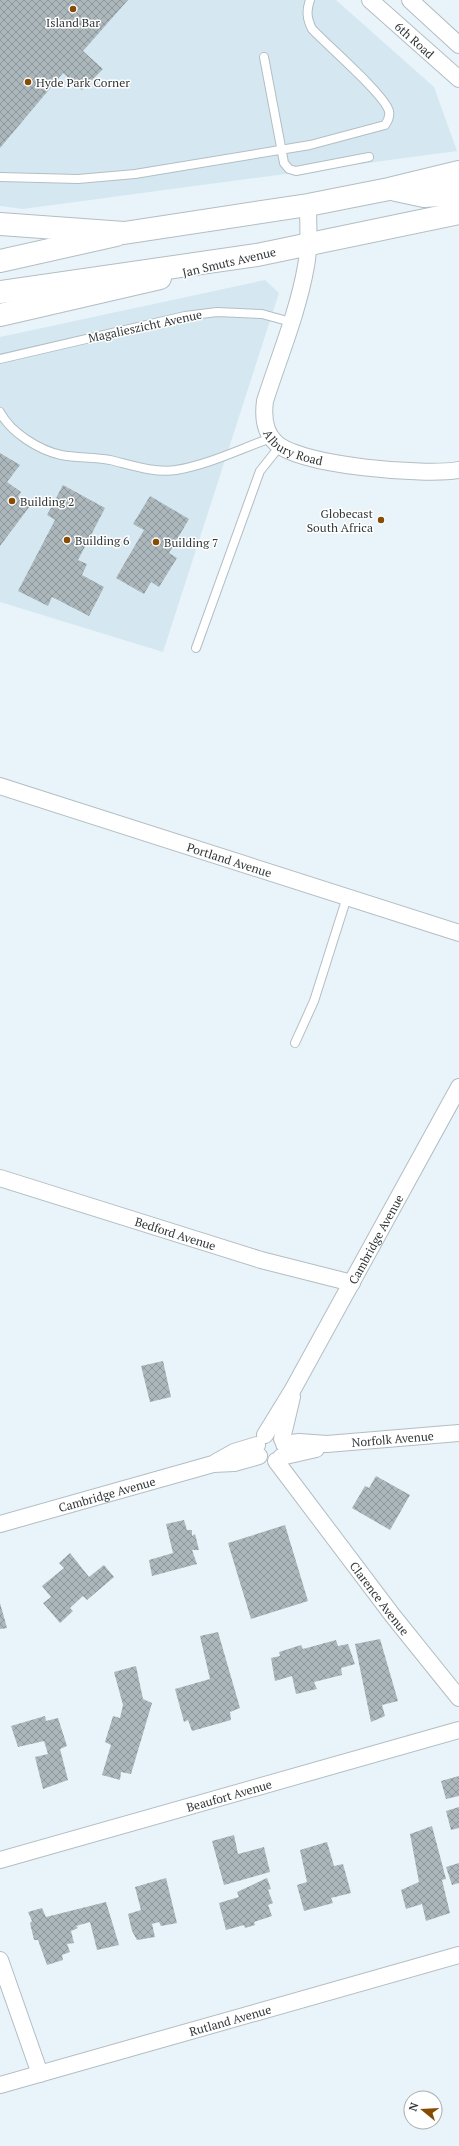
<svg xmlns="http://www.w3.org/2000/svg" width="459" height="2146" viewBox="0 0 459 2146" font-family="'PT Serif',serif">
  <defs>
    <pattern id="building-cross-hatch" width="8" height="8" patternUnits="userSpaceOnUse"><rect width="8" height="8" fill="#acb7bc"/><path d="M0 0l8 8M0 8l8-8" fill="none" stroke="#8d969a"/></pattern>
  </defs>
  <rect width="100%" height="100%" fill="#e8f4f9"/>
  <!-- built -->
  <g fill="#d5e8f1">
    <polygon points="0,0 336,0 434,87 457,151 23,209 0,206"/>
    <polygon points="265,280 279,293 163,652 0,602 0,337"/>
  </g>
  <!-- building -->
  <g fill="url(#building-cross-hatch)">
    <polygon points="0,0 128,0 83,51 103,69 82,90 63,73 0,148"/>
    <polygon points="0,453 20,465 7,482 21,492 18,497 30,506 0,546"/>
    <polygon points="63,485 105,508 78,560 87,564 82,575 104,587 89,616 52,597 48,606 18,591 55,520 47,515"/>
    <polygon points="150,496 189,519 169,553 177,558 159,587 151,582 144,594 116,578 144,530 133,524"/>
    <polygon points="163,1361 171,1397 150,1402 141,1366"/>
    <polygon points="376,1476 410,1495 390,1530 352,1508 365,1486 369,1488"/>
    <polygon points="184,1520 187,1530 192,1530 192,1536 195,1534 199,1550 192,1550 197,1564 152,1576 149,1560 173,1553 166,1524"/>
    <polygon points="285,1525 308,1601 251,1619 228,1543"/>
    <polygon points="70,1553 89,1577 104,1565 114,1577 87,1600 83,1596 70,1608 73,1611 60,1623 43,1603 51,1597 42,1586 64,1568 59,1563"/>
    <polygon points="0,1603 7,1628 0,1629"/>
    <polygon points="218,1632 240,1708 230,1712 231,1720 192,1731 188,1720 184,1722 175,1689 210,1679 200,1636"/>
    <polygon points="380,1639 398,1701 382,1705 385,1716 371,1722 355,1644"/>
    <polygon points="336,1640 338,1646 348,1644 355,1664 341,1668 342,1675 314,1682 317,1689 296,1694 292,1676 275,1681 271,1658 280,1656 279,1652 301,1645 303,1649"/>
    <polygon points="136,1666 143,1699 152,1703 131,1774 121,1772 120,1780 102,1775 111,1745 105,1742 113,1716 120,1718 123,1705 114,1672"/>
    <polygon points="45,1716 46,1721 58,1718 67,1746 60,1749 68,1780 43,1789 35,1757 48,1754 44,1741 18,1747 11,1726"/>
    <polygon points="459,1776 459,1796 446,1799 441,1781"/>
    <polygon points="459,1807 459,1828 451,1830 446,1811"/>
    <polygon points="432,1826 446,1879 442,1880 450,1913 426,1921 422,1904 406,1909 401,1890 419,1882 410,1834"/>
    <polygon points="234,1835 238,1854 264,1847 270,1872 224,1885 212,1841"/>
    <polygon points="327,1842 334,1866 343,1864 351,1893 331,1898 333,1903 304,1911 297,1885 307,1882 300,1850"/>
    <polygon points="459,1863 459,1883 452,1885 446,1867"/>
    <polygon points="166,1878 177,1923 161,1926 159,1922 152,1924 155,1937 137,1940 132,1931 128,1914 141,1910 135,1887"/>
    <polygon points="267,1878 271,1889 268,1890 273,1903 268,1905 272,1916 254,1922 255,1925 245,1928 244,1925 226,1930 219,1903 239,1897 237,1892"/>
    <polygon points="106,1902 119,1945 97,1950 90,1922 76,1926 78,1928 71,1931 74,1943 67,1944 70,1952 62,1955 63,1960 47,1965 38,1940 34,1940 30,1923 32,1921 28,1912 42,1908 46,1917"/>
  </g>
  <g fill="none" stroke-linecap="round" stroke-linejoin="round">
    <defs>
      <g id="service">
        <polyline points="264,57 284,163 289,169 296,171 369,157"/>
        <path d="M0,177L78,179L135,174L310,145L385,125C388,121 390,116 389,111C384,94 327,45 312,29C307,19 306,11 310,0"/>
        <polyline points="0,359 185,316 217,312 262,314 291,322"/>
        <path d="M0,412C11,433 39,450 61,455C77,458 93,457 110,460C131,465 153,473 176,470C208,465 240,449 271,438"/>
        <polyline points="196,648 260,471 280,446"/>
        <polyline points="295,1043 314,1001 347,897"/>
      </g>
      <g id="minor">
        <path id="s1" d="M370,0L459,79"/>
        <polyline points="410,0 459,45"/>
        <path id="s2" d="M308,205C308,225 310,246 306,266C298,312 279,357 265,401C263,416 264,432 276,443C301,466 425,476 459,470"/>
        <path id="s3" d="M0,786L459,933"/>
        <path id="s4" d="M0,1178L261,1260L352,1283"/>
        <path id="s5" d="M265,1435L292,1391L459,1087"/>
        <polyline points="282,1439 292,1397"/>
        <path id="s6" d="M284,1444L299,1442L327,1444L459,1433"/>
        <polyline points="281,1457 316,1449"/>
        <path id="s7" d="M276,1461L393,1616L459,1698"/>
        <polyline points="216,1462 234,1452 257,1445"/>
        <path id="s8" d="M0,1524L213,1464L234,1463L259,1456"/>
        <path id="s9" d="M0,1860L459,1730"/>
        <polyline points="0,1960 40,2074"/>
        <path id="s10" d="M0,2085L459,1955"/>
      </g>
      <g id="secondary">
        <polyline points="0,261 116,235"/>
        <polyline points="0,315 160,278"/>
      </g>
      <g id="primary">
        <polyline points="396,190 424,196 459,194"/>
        <polyline points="0,224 124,233 308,205 389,189 459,172"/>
        <polyline points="0,292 257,255 459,213"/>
      </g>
    </defs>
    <!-- service casing -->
    <use href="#service" stroke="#b3bec3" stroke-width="10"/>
    <!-- minor casing -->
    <use href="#minor" stroke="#b3bec3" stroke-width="18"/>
    <!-- secondary casing -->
    <use href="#secondary" stroke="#b3bec3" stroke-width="24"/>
    <!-- primary casing -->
    <use href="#primary" stroke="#b3bec3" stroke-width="24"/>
    <!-- service -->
    <use href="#service" stroke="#fff" stroke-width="8"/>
    <!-- minor -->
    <use href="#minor" stroke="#fff" stroke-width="16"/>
    <!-- secondary -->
    <use href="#secondary" stroke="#fff" stroke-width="22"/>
    <!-- primary -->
    <use href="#primary" stroke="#fff" stroke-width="22"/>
  </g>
  <!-- markers -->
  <g fill="#864c04" stroke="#fff" stroke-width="1.5">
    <circle cx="73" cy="9" r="4"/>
    <circle cx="28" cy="82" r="4"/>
    <circle cx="12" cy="501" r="4"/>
    <circle cx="381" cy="520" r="4"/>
    <circle cx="67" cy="540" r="4"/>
    <circle cx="156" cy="542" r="4"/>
  </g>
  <g text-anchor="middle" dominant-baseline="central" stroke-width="3" stroke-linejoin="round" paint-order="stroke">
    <!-- poi labels -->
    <g font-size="12" fill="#323739" stroke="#fff" text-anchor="start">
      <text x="73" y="22" text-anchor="middle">Island Bar</text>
      <text x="36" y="82">Hyde Park Corner</text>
      <text x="20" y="501">Building 2</text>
      <text x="373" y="513" text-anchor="end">Globecast<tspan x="373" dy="14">South Africa</tspan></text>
      <text x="75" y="540">Building 6</text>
      <text x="164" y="542">Building 7</text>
    </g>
    <!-- street labels -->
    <g font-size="12" fill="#323739" stroke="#fff">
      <text stroke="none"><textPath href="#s1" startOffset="60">6th Road</textPath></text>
      <text transform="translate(229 262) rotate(-13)">Jan Smuts Avenue</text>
      <text transform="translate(145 326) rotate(-12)">Magalieszicht Avenue</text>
      <text stroke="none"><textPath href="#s2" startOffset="265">Albury Road</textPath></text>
      <text stroke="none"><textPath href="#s3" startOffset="241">Portland Avenue</textPath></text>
      <text stroke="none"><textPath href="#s4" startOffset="184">Bedford Avenue</textPath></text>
      <text stroke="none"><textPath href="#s5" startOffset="225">Cambridge Avenue</textPath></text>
      <text stroke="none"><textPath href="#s6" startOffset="109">Norfolk Avenue</textPath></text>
      <text stroke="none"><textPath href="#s8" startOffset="111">Cambridge Avenue</textPath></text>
      <text stroke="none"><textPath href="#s7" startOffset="172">Clarence Avenue</textPath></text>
      <text stroke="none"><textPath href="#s9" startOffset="238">Beaufort Avenue</textPath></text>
      <text stroke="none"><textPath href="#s10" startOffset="239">Rutland Avenue</textPath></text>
    </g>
  </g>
  <!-- north arrow -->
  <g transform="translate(423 2110) rotate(288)"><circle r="19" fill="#ffffff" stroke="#adafb0"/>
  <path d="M0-3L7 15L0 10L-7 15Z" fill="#864c04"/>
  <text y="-6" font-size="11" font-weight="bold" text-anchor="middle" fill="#323739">N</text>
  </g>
</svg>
